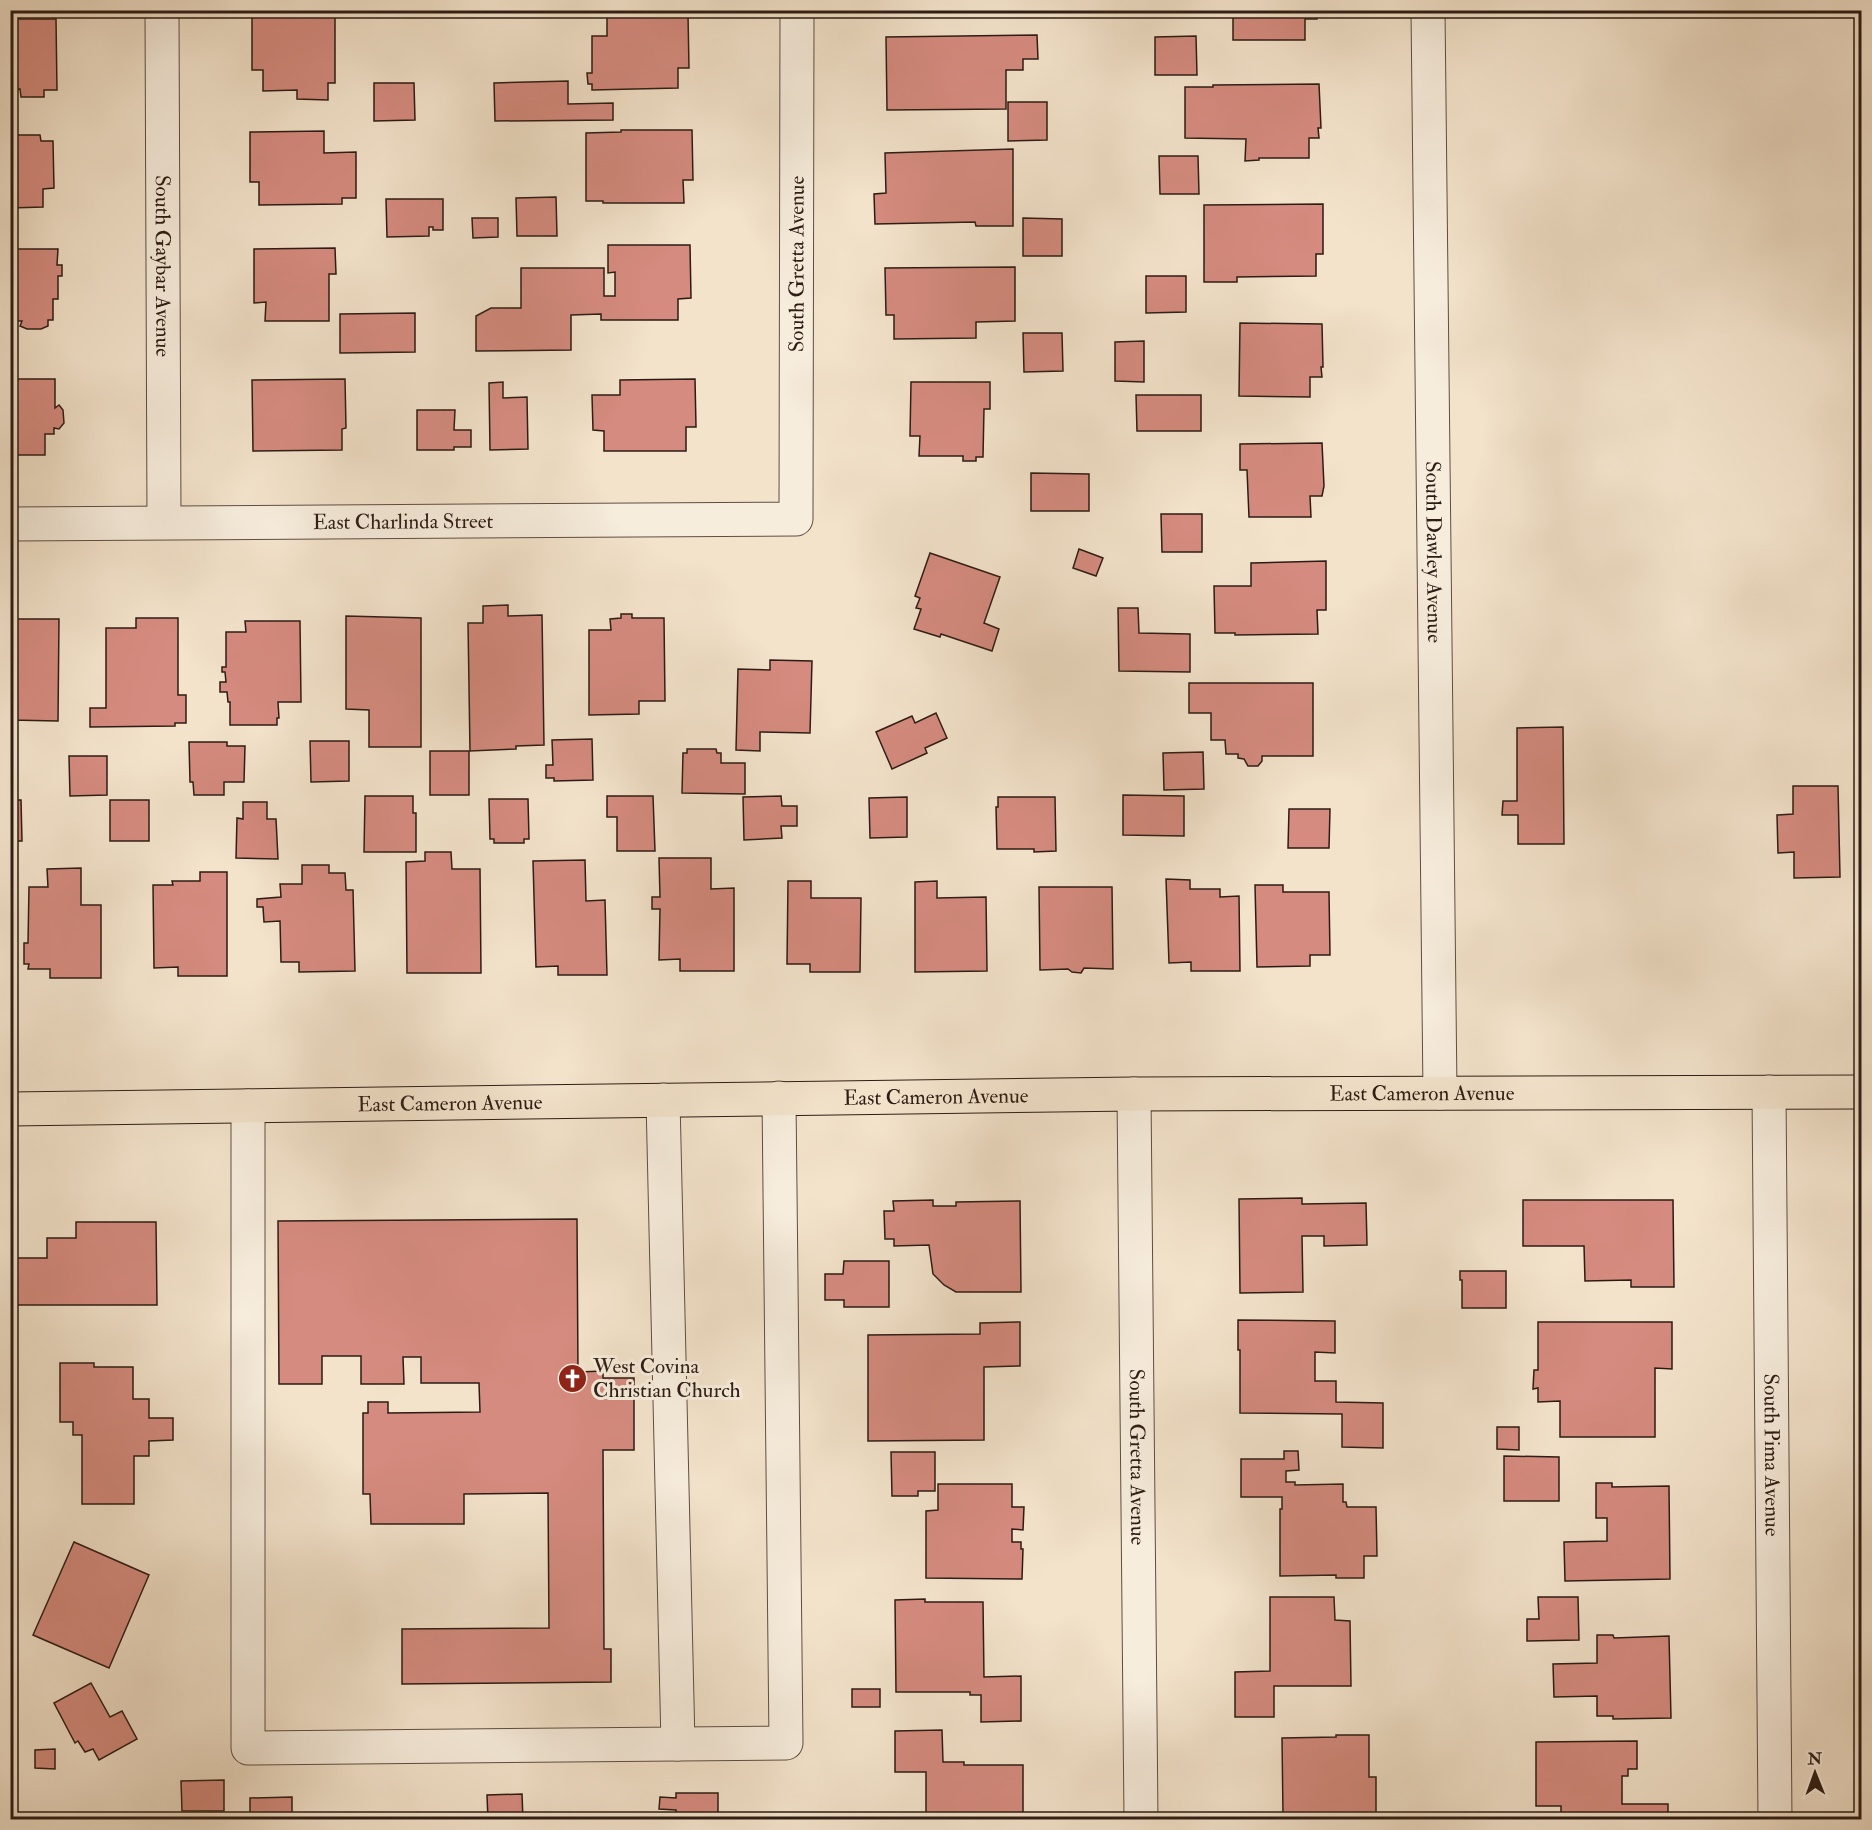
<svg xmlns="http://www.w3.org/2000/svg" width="1872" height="1830" viewBox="0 0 1872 1830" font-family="'IM FELL Double Pica',serif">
  <rect width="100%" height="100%" fill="#f3e3cb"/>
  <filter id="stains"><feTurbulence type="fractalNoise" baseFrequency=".00333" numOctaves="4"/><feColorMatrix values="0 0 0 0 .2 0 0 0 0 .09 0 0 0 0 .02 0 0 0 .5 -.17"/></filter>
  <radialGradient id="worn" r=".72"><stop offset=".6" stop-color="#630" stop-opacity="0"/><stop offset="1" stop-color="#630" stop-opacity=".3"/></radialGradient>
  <!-- building -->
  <g fill="#d58b7f" stroke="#2d1c15" stroke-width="1.5">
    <polygon points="1233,10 1317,10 1317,19 1305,19 1305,40 1233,40"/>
    <polygon points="607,15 688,15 689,68 678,68 678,88 592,90 592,84 588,84 587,73 592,73 592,36 607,36"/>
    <polygon points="252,17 335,17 335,83 328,83 328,100 297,99 297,90 263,91 263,70 252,70"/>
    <polygon points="10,19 56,19 57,90 44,90 44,97 21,97 20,89 15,90 15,93 10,93"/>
    <polygon points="1037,35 1038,59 1023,59 1023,70 1006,70 1006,109 887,110 886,37"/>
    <polygon points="1196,36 1197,75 1155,75 1155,37"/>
    <polygon points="568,81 568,104 613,103 613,120 495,121 494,83"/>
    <polygon points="374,83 414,83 415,120 374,121"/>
    <polygon points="1319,84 1321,128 1318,128 1319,138 1309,138 1309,158 1259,158 1259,160 1245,161 1246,139 1185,138 1185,87 1213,87 1213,85"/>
    <polygon points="1008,102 1047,102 1047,140 1008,141"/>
    <polygon points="621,130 692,130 693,180 683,180 684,203 603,203 603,201 586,201 586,133 621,132"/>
    <polygon points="324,131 324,153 356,152 356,198 342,198 342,204 259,205 259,182 250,182 250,132"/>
    <polygon points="10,135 40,135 41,141 53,141 54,188 43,189 43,207 10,208"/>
    <polygon points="1013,149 1013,226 976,226 975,222 875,224 874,194 886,193 885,153"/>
    <polygon points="1159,156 1198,156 1199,194 1160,194"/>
    <polygon points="556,197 557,236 517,236 516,198"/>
    <polygon points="386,199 443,199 443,230 433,230 433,227 429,227 429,236 387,237"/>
    <polygon points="1323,204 1323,254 1316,254 1316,276 1237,277 1237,282 1204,282 1204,205"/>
    <polygon points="472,218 498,218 498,237 473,238"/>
    <polygon points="1023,218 1062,219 1062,256 1023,256"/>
    <polygon points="608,245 690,245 691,298 678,299 678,320 601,320 601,314 571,315 571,350 476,351 476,316 491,308 521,308 521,268 604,268 604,296 615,296 615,272 608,273"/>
    <polygon points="335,248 336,274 329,274 329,321 265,321 266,302 254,303 254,249"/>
    <polygon points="10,249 58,249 57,265 62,265 62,276 58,276 58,299 53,299 53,320 48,320 48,326 41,329 27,329 20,326 22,321 17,321 17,324 10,324"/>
    <polygon points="1015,267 1015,321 976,322 976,338 894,339 894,315 886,315 885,268"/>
    <polygon points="1146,276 1186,276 1186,312 1146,313"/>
    <polygon points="415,313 415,352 340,353 340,314"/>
    <polygon points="1240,323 1322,324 1323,367 1321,367 1322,377 1310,377 1310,397 1239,396"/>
    <polygon points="1023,333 1062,333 1063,371 1024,372"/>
    <polygon points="1144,341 1144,382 1115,381 1115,342"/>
    <polygon points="10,379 55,379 55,408 59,405 63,410 64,423 59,429 54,428 54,434 45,434 45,455 10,455"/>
    <polygon points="345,379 346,428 342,429 342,450 253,451 252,380"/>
    <polygon points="695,379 696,427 686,427 686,451 604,451 604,431 593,430 592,395 620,395 620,380"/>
    <polygon points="503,382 503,398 527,397 528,449 490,450 489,383"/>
    <polygon points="911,382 990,382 990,409 984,409 983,457 976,457 976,461 963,461 963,456 919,456 920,436 910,436"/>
    <polygon points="1136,395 1201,395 1201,431 1137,431"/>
    <polygon points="417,410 455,410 454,430 471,430 471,447 454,447 454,450 417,450"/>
    <polygon points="1322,443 1324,486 1322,496 1310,496 1311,517 1249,517 1247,470 1240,470 1240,444"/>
    <polygon points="1031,473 1089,474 1089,511 1031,511"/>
    <polygon points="1161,514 1202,514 1202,552 1162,552"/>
    <polygon points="1079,549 1103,558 1096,576 1073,568"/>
    <polygon points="930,553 1000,577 984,623 999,629 992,651 941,634 940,637 914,629 921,609 916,608 920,598 915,596"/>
    <polygon points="1326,561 1326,610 1317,610 1318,634 1235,635 1235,633 1215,633 1214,586 1251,586 1251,563"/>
    <polygon points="508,605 508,616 542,615 544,745 516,746 516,749 470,751 468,623 483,623 483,606"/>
    <polygon points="1118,608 1138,608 1139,633 1190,634 1190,672 1119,671"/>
    <polygon points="621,614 632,614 632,618 664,618 665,701 639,701 639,714 589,715 589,630 611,630 610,619 621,618"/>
    <polygon points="346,616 421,618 421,747 369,747 369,710 346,709"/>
    <polygon points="136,618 178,618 178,695 186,695 186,723 175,723 175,726 90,727 90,708 106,708 106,628 136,628"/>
    <polygon points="10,619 59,619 58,721 10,720"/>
    <polygon points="245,621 300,621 301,702 278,702 279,718 277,718 277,725 230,725 230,702 228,702 227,692 220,692 220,682 226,682 225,672 222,672 222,667 226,667 226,632 246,632"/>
    <polygon points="770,660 812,661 810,733 760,732 760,751 736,750 738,669 770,670"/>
    <polygon points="1189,683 1313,683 1313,756 1262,756 1262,761 1258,766 1248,766 1244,759 1238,758 1238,754 1226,754 1225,740 1211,740 1211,713 1189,713"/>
    <polygon points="936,713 947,738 925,748 927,753 892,769 876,732 912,716 915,723"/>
    <polygon points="1563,727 1564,844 1518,844 1518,815 1502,815 1503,801 1517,801 1517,728"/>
    <polygon points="592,739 593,780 554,781 554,778 546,778 546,765 553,765 552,740"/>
    <polygon points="310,741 349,741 349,781 311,782"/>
    <polygon points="189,742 227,742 227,746 245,746 244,782 224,782 224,795 194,795 193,782 190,782"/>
    <polygon points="687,749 716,749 717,753 721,753 721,763 745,763 745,794 682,793 683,753 687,753"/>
    <rect x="430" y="751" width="39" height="44"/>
    <polygon points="1203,752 1204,789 1164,790 1163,753"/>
    <polygon points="69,756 107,756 107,795 70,796"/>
    <polygon points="1793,786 1838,786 1840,877 1794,878 1794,852 1778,853 1777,815 1793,814"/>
    <polygon points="1123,795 1184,796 1184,836 1123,835"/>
    <polygon points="365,796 413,796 413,813 416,813 416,852 364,852"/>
    <polygon points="607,796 653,796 655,851 617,851 617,817 607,817"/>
    <polygon points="781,796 782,806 797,806 797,826 781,826 782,838 744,840 743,797"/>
    <polygon points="907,797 907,837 870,838 869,798"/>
    <polygon points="998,797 1055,797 1056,851 1034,852 1034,849 997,849 996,807 998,807"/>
    <polygon points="489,799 528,799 529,839 524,839 524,843 494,843 494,839 490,839"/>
    <polygon points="10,800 21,800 22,841 10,841"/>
    <rect x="110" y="800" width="39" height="41"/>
    <polygon points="243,802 267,802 267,819 276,819 278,859 236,858 237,818 243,819"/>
    <polygon points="1289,809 1330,809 1329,848 1288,848"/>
    <polygon points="425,852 451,852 452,869 480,869 481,973 407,973 406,862 425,861"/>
    <polygon points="659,858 711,858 711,889 734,888 734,971 680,971 680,959 659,960 660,909 652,909 652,897 660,897"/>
    <polygon points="585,860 586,901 605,900 607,975 558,975 558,966 536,967 533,861"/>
    <polygon points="302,865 329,865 329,873 345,873 346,890 353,890 355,971 299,972 299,962 281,962 280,921 264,922 263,907 257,907 257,899 281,897 280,884 302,884"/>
    <polygon points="81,868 81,905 101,905 101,978 50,978 50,969 28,969 29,964 24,964 24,943 28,943 29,887 48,887 47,869"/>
    <polygon points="200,872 227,872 227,976 178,976 178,967 154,968 153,885 173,885 172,881 200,881"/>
    <polygon points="1166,879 1190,880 1190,889 1220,889 1220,897 1239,896 1240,971 1191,971 1191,962 1169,963"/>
    <polygon points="788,881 811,881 811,898 861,898 860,972 810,972 810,964 787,964"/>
    <polygon points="937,881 937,898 986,897 987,971 915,972 915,882"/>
    <polygon points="1255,885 1283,885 1283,892 1329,892 1330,955 1310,955 1310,966 1257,967"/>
    <polygon points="1039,887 1112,887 1113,969 1084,968 1081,973 1072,972 1068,969 1040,970"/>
    <polygon points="1302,1198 1302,1204 1366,1203 1367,1245 1324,1246 1324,1236 1302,1236 1303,1292 1240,1293 1239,1199"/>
    <polygon points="933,1200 933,1206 956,1206 956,1202 1020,1201 1021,1292 956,1292 944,1285 933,1274 929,1245 894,1246 894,1239 885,1239 884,1211 894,1211 893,1201"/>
    <polygon points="1523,1200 1673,1200 1674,1287 1631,1287 1631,1280 1585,1281 1584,1246 1523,1246"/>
    <polygon points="577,1219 578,1372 603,1371 603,1378 634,1378 634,1450 603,1450 604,1649 611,1649 611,1682 402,1684 402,1629 549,1628 548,1493 464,1494 464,1524 371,1524 370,1494 363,1494 363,1413 368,1413 368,1402 388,1402 388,1413 480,1412 479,1383 421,1383 421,1357 403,1357 404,1384 361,1384 361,1356 322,1356 322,1384 279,1384 278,1221"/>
    <polygon points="76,1222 156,1222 157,1305 10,1305 10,1258 47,1258 47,1238 76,1238"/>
    <polygon points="844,1261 889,1261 889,1307 844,1307 844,1300 825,1300 825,1274 843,1274"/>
    <polygon points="1460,1271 1506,1271 1506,1308 1462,1308 1462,1280 1460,1280"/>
    <polygon points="1238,1320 1335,1321 1335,1353 1315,1352 1315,1381 1336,1381 1336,1402 1383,1403 1383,1448 1342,1447 1342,1414 1240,1413 1240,1350 1238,1350"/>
    <polygon points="1020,1322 1020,1366 984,1367 984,1440 868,1441 868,1335 980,1334 980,1323"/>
    <polygon points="1538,1322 1672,1322 1672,1369 1655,1368 1655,1437 1560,1437 1560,1401 1538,1402 1538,1388 1533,1389 1534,1370 1538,1370"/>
    <polygon points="60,1363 94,1363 94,1367 133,1367 133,1399 149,1399 149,1418 173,1418 173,1440 149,1441 149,1456 134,1456 134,1504 82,1504 82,1435 73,1435 73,1422 60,1422"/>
    <polygon points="1497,1427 1519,1427 1519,1450 1497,1449"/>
    <polygon points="1284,1451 1298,1451 1299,1470 1286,1471 1286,1482 1295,1482 1295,1485 1343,1484 1343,1502 1346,1502 1347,1507 1376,1507 1377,1556 1364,1556 1364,1578 1336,1578 1336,1575 1280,1576 1280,1509 1282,1509 1282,1497 1241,1497 1241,1459 1284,1459"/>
    <polygon points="891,1452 935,1452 935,1491 918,1491 918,1496 892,1496"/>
    <polygon points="1504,1456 1559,1457 1559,1501 1504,1501"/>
    <polygon points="1596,1483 1612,1483 1612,1487 1669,1486 1670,1579 1565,1581 1564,1542 1607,1541 1607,1518 1596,1518"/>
    <polygon points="938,1484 1012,1484 1012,1507 1024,1507 1023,1530 1012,1529 1012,1542 1021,1542 1021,1549 1023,1549 1022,1579 926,1578 926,1511 938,1510"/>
    <polygon points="74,1542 149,1575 109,1668 33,1635"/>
    <polygon points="1270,1597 1334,1597 1335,1620 1350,1621 1351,1686 1274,1686 1274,1717 1235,1717 1235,1672 1270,1671"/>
    <polygon points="1538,1597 1578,1597 1579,1640 1527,1641 1527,1619 1539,1619"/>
    <polygon points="925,1599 925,1602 983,1602 984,1677 1021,1676 1021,1721 981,1722 981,1695 970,1695 970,1692 896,1692 895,1600"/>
    <polygon points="1597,1635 1613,1635 1614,1638 1669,1636 1671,1718 1613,1719 1613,1716 1597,1716 1597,1696 1554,1697 1553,1664 1597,1663"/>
    <polygon points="91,1683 110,1717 122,1711 137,1739 99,1760 93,1749 85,1752 78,1741 75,1743 54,1703"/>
    <rect x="852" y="1689" width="28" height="18"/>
    <polygon points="942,1730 943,1762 964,1762 964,1765 1023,1765 1023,1820 926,1820 926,1772 895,1772 895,1731"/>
    <polygon points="1336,1735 1369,1735 1369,1777 1376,1777 1376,1819 1243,1820 1243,1815 1283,1815 1282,1738 1336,1737"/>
    <polygon points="1637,1741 1637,1769 1628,1769 1628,1776 1622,1776 1622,1804 1668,1804 1668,1820 1561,1820 1561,1806 1536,1806 1536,1742"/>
    <polygon points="55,1749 55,1769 35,1768 35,1750"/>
    <polygon points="224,1780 224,1811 182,1811 181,1781"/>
    <polygon points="676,1793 718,1793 718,1820 676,1820 676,1810 659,1809 660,1797 676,1798"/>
    <polygon points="522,1794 523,1820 488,1820 487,1795"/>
    <polygon points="292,1797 292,1820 250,1820 250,1798"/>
    <polygon points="230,1814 230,1820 196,1820 196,1815"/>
  </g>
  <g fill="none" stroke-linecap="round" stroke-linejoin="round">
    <defs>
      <g id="minor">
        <path id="s1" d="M162,10L164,522"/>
        <path id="s2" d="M1428,10L1440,1093"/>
        <path id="s3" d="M10,524L796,519L797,10"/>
        <path id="s4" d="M1769,1092L1775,1820"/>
        <path id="s5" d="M1134,1094L1141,1820"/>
        <polyline points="663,1100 678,1744"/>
        <polyline points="248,1106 248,1748 786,1743 779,1098"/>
      </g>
      <g id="major">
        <path id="s6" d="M10,1109L1134,1094L1862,1092"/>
      </g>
    </defs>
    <!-- minor casing -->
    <use href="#minor" stroke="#5e4e42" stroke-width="35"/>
    <!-- major casing -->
    <use href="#major" stroke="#2d1c15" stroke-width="35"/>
    <!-- minor -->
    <use href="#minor" stroke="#f7eddd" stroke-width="33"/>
    <!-- major -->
    <use href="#major" stroke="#f3e3cb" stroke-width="33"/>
  </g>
  <!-- icons -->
  <defs>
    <symbol id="church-disc" viewBox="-11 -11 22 22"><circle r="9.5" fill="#8f2418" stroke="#f7eddd"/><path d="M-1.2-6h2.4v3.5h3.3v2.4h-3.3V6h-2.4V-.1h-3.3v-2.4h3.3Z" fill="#fff"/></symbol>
  </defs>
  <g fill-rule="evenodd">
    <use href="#church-disc" x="556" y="1362" width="33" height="33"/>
  </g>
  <g text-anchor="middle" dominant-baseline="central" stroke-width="6" stroke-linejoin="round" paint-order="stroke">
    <!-- street labels -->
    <g font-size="21" fill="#2d1c15" stroke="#f7eddd">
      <text stroke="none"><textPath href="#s3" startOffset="1041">South Gretta Avenue</textPath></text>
      <text stroke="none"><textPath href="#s1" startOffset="256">South Gaybar Avenue</textPath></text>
      <text stroke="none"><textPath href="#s3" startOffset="393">East Charlinda Street</textPath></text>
      <text stroke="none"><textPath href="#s2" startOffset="542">South Dawley Avenue</textPath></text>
      <text stroke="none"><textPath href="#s6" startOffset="1412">East Cameron Avenue</textPath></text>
      <text stroke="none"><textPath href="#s6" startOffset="926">East Cameron Avenue</textPath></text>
      <text stroke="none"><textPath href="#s6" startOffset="440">East Cameron Avenue</textPath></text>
      <text stroke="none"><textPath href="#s4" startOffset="363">South Pima Avenue</textPath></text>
      <text stroke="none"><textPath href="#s5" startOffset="363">South Gretta Avenue</textPath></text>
    </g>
    <!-- poi labels -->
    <g font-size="21" fill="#2d1c15" stroke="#f7eddd" text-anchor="start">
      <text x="593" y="1366">West Covina<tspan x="593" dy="24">Christian Church</tspan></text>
    </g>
  </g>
  <!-- margin -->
  <rect width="1872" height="1830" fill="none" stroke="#f3e3cb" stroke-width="36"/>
  <rect x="12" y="12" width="1848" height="1806" fill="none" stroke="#2d1c15" stroke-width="3"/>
  <rect x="18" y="18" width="1836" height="1794" fill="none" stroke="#2d1c15" stroke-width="1.5"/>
  <!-- north arrow -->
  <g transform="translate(1815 1773) rotate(359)" stroke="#f7eddd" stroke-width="4.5" paint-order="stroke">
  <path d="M0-4.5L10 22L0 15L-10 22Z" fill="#2d1c15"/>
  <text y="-9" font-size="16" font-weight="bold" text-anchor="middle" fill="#2d1c15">N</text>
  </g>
  <rect width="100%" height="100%" filter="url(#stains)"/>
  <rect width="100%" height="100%" fill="url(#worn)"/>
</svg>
